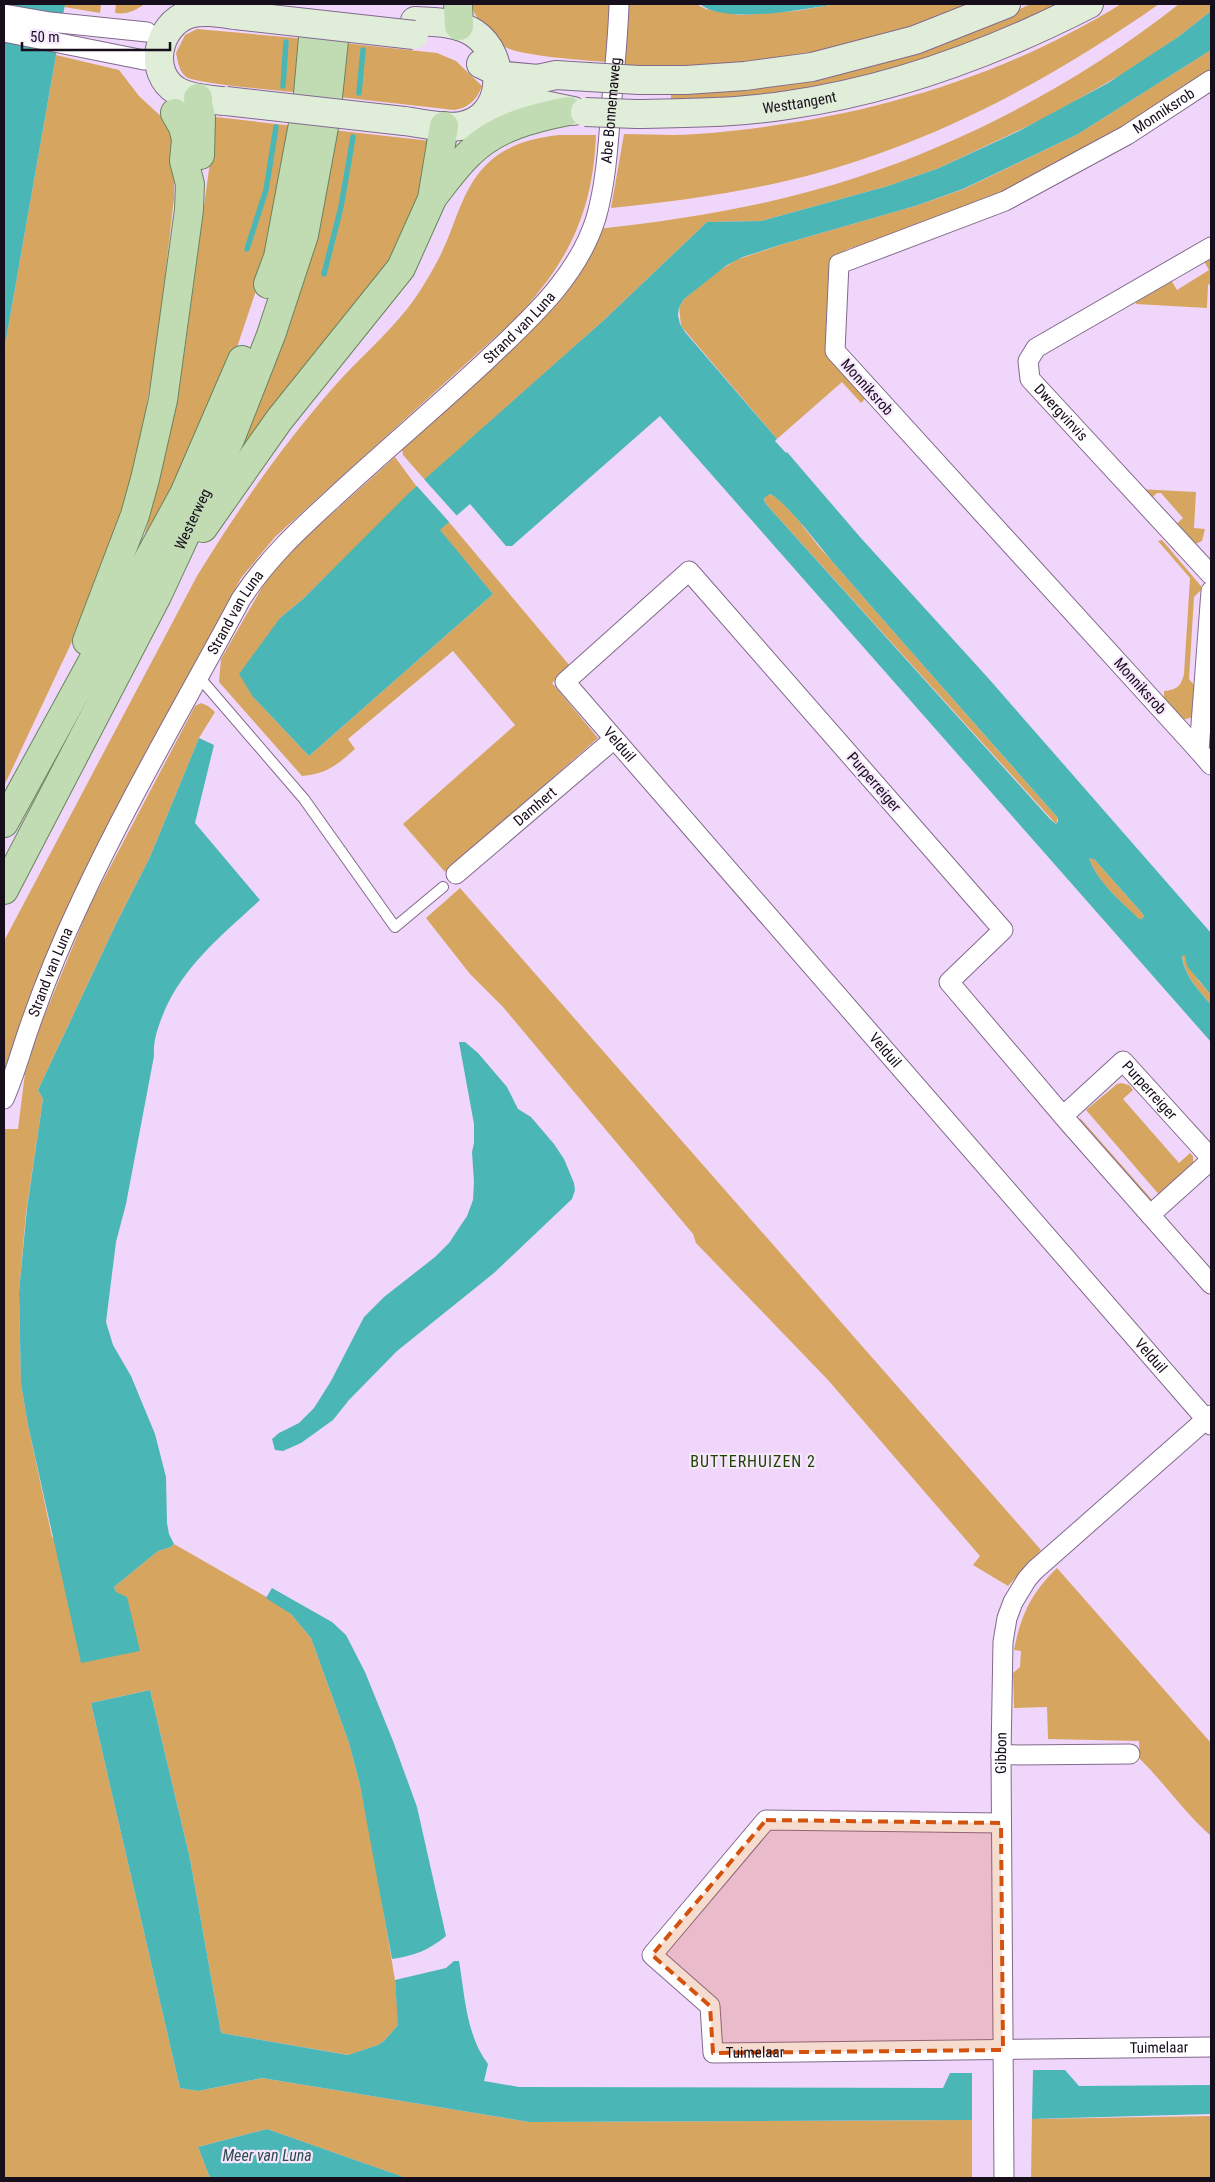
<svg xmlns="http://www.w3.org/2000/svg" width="1215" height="2182" viewBox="0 0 1215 2182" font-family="'Roboto Condensed',sans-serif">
  <rect width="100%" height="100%" fill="#f0d6fb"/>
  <!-- green -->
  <g fill="#d6a661">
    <polygon points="65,4 101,4 100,13 64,7"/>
    <path d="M116,4H145C136,10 127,15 115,13Z"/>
    <path d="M471,4H611L607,62C585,60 519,56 503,46C491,39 474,17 471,4Z"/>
    <path d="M628,4H696L706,9L740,15L796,11L836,4H973C863,47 743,75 624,66Z"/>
    <polygon points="1031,4 1064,4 939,57 836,83 762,96 671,103 671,91 977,28"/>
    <path d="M1121,4H1159C1048,82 923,149 790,180C731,194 671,202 611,208L624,134C648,134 673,136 697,134C845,123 994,83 1121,4Z"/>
    <path d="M1179,4H1211V11L1178,37L1126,72L1043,119L939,168L888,186L761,221L707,222L604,320L425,480L403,455L402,448L540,322L558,301L598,229C686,219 774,205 858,177C973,139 1084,79 1179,4Z"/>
    <path d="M197,29L307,39L303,93C285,91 196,84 186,77C179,71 178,62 176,53L185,35Z"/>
    <path d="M344,43L437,53L456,61L482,86C477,100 468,108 454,110L339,97Z"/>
    <polygon points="1211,50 1211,71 1126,126 1016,185 1012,186 1013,187 979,203 910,229 848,249 837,256 827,331 869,395 861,403 842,382 777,439 681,326 679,307 684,299 717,272 736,260 783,244 915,206 964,189 1078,134"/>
    <polygon points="56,55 119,70 139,96 166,121 175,137 174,198 157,346 140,442 116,539 69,648 4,786 4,351"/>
    <polygon points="216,117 294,126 268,255 230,368 137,565 165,456 184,355"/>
    <polygon points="333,130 431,141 423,187 406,229 386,266 306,365 275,411 221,484"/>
    <path d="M559,135H596C593,214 567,265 512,322L275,537L241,578L113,820L4,1078V941L197,576C237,511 281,447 332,389C356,361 384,338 407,309C419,294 430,275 439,258C455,228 461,189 487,164C507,145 531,138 559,135Z"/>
    <polygon points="1211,255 1211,283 1208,285 1207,308 1136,304 1137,298 1170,278 1177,290 1209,270 1202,258"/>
    <path d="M395,457L417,487L303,599L280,618L253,697L309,756L493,594L439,530L449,522L570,666L552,683L598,738L445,872L403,824L515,725L453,651L348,739L355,749C337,765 327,774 302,776L219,682L221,659L268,577L296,546Z"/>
    <polygon points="1138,489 1196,492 1194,528 1205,529 1202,541 1193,545 1172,528 1183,518 1161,493 1157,493 1148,501"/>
    <path d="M768,494C782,495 812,539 822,550C901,640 979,729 1058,818L1056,824L765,503L764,497Z"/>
    <path d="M1162,540L1201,586V590L1194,597L1189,679L1195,686L1193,714L1190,718L1182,720L1164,704V691C1177,690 1181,686 1184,674L1190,578L1158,541Z"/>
    <polygon points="201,703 208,706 215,712 199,738 150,857 115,926 38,1090 43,1099 26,1213 19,1292 21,1384 28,1425 52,1537 116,1592 114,1587 158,1551 171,1547 174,1544 277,1603 291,1614 311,1638 349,1743 360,1785 375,1861 395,1980 398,2017 398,2025 384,2041 378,2045 349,2055 221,2033 190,1859 150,1690 91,1703 180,2088 198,2091 262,2078 529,2122 972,2120 972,2178 406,2178 267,2129 198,2147 210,2178 4,2178 4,1129 18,1129 25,1073 41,1024 89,907 195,706"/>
    <path d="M1089,858L1095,860L1142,913L1144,916L1142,919L1139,920C1122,902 1097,882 1089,858Z"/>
    <polygon points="460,888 1041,1550 1008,1586 973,1565 980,1556 828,1380 696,1243 693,1234 503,1007 470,974 426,918"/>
    <path d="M1182,955H1185L1198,980L1211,995V1005C1199,990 1184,976 1182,955Z"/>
    <polygon points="1121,1083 1129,1085 1133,1090 1123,1099 1179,1163 1190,1153 1193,1156 1193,1169 1162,1198 1086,1110 1117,1084"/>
    <polygon points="1080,1118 1155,1203 1148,1202 1081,1126"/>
    <path d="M1057,1568L1211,1743V1836C1185,1813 1165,1784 1140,1759L1139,1741L1048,1739L1047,1707L1014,1708L1013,1673L1020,1667L1021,1651L1014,1650C1021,1615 1031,1593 1057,1568Z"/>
    <polygon points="1211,2116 1211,2178 1031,2178 1032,2119"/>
  </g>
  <!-- water -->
  <g fill="#4bb6b6" fill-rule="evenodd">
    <polygon points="4,4 65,4 4,351"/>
    <path d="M700,4H836C806,9 724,25 700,4Z"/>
    <path d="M1211,11V50L1078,134L963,189L915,206L783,244L743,257L727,265L684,299L679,307L678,315L680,324L685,332L777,439L775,441L786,453L787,452L860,537L989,679L1211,933V995L1187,966L1185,955L1182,956C1184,976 1199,990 1211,1005V1042L660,416L512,546H506L470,504L440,530L493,594L309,756L253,697L239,674L280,618L303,599L409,493L604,320L707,222L761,221L888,186L939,168L1019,131L1108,83L1178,37ZM770,494C786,501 823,551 837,567C910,651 984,734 1058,818V821L1056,824L1050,819L765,503L764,498ZM1089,858L1095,860L1142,913L1144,916L1142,919H1139C1122,902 1097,882 1089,858Z"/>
    <path d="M199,738L214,745L195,823L260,900C223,934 184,965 164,1012C158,1027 153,1040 154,1056L126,1204L116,1242L106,1322L113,1345L131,1376L155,1434L166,1477L167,1523L169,1534L174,1544L171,1547L158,1551L114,1587L116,1592L127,1597L140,1651L81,1663L28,1425L21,1384L19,1292L27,1208L43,1099L38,1090L115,926L150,857Z"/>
    <polygon points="459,1042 465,1042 478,1053 507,1087 518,1109 531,1117 554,1144 564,1159 574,1183 575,1190 572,1199 494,1273 397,1351 349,1400 333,1420 301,1443 283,1451 275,1450 272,1439 279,1433 299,1423 314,1408 331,1381 364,1317 384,1297 435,1257 449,1243 467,1216 473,1200 474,1182 472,1152 474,1143 474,1124"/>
    <path d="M272,1588L332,1622L346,1635L365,1672L393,1741L417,1807L446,1936C429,1950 414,1956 392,1959L360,1785L349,1743L311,1638L291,1614L266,1598Z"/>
    <path d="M150,1690L190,1859L221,2033L348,2055L378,2045L384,2041L398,2025L395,1980L446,1968L454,1961H459C465,1996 466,2035 488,2064L484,2081L519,2087L943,2088L950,2073H972V2120L529,2122L262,2078L198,2091L180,2088L91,1703Z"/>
    <polygon points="1033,2070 1065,2070 1079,2086 1211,2085 1211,2114 1032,2119"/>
    <polygon points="267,2129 395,2174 406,2178 210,2178 198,2147"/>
  </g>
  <!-- pier -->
  <polygon fill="#f0d6fb" points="423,478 458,517 451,524 416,485"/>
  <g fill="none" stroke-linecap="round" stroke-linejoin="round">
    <!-- stream -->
    <g stroke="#4bb6b6" stroke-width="5.5">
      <polyline points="283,86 286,42"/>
      <polyline points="359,93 363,50"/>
      <polyline points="247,249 266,190 276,127"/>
      <polyline points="324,274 341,207 353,137"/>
    </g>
    <!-- primary-tunnel -->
    <g stroke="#cfb8d9" stroke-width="28" stroke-dasharray="28 14" stroke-linecap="butt">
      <polyline points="313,38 316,4"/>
      <polyline points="334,40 337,4"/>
    </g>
    <defs>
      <polyline id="lane" points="199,677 304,799 395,927 443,887"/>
      <g id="street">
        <polyline points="4,14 50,22 147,32"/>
        <polyline points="4,32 144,60"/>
        <path id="s1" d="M1211,247L1036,348L1028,361L1030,379L1211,575"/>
        <polyline points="1211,591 1199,751 1211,765"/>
        <path id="s2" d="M1199,751L835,351L839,264L1005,201L1127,135L1211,80"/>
        <path id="s3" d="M456,874L613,740"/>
        <path id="s4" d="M4,1099C14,1077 20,1054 28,1031C43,987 61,943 81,901C129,798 187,700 241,599C270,555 302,527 340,492C390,446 441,403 489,358C532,317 578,276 596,218C606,183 608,146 611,109C614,74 618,39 619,4"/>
        <path id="s5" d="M1063,1116L1123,1061L1211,1158"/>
        <polyline points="1150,1215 1211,1160"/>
        <path id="s6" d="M1211,1284L1069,1123L949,982L1003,930L689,571L565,682L1211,1425"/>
        <polyline points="1001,1755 1130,1754"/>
        <path id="s7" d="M1001,1823L766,1820L652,1955L710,2006L713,2053L1211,2047"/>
        <path id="s8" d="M1004,2178L1001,1755L1003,1642L1007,1618L1013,1602L1027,1579L1035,1570L1211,1415"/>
      </g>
      <g id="secondary">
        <polyline points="481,64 506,76 538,79 556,75 588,77"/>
        <polyline points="639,80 686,80 745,76 812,67 915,40 1006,4"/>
        <path d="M222,101C208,99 190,99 177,91C147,73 157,25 189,14C204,10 220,13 235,15"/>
        <polyline points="493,102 539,104 573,111"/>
        <path id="s9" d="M636,114C686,113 738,113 788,105C893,90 995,52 1089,4"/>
        <path d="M404,121C422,123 443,129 461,126C506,118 508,56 474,33C457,22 435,22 415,21"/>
      </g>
      <g id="primary">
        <polyline points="458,4 459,26"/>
        <polyline points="308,94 313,38"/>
        <polyline points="328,97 334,40"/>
        <polyline points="198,98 201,118 200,155"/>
        <path d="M433,197C445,182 456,166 470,153C496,127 533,118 568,111"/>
        <polyline points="268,284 278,257 303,124"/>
        <polyline points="203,528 279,420 401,268 432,199 444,126"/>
        <polyline points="87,641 135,515 145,479 163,400 189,210 190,184 184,161 186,139 183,127 175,113"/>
        <polyline points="4,823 184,494 242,360"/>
        <path id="s10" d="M4,890L157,596L231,437L271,335L304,235L324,127"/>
      </g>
    </defs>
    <!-- lane casing -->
    <use href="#lane" stroke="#816a8c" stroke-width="12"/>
    <!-- street casing -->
    <use href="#street" stroke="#816a8c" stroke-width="21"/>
    <!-- secondary casing -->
    <use href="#secondary" stroke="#816a8c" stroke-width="30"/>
    <!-- primary casing -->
    <use href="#primary" stroke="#6a845d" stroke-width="30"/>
    <!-- lane -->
    <use href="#lane" stroke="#fff" stroke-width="10"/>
    <!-- street -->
    <use href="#street" stroke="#fff" stroke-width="19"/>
    <!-- secondary -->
    <use href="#secondary" stroke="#e0edd9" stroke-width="28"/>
    <!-- primary -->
    <use href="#primary" stroke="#c1dbb3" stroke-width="28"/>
    <defs>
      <g id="secondary-bridge">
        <polyline points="235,15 414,35"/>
        <polyline points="588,77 639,80"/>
        <polyline points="226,101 404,121"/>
        <polyline points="585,112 636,114"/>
      </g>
    </defs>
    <!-- secondary-bridge casing -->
    <use href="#secondary-bridge" stroke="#816a8c" stroke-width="30" stroke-linecap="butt"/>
    <!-- secondary-bridge -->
    <use href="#secondary-bridge" stroke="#e0edd9" stroke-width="28"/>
  </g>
  <!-- marked area -->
  <path fill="#d3520e" fill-opacity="0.2" stroke="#d3520e" stroke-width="4" stroke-dasharray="10 6" stroke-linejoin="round" d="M766,1820L1001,1823L1003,2050L713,2053L710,2006L652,1955Z"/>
  <g text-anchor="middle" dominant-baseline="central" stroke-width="4.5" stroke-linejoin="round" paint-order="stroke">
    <!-- street labels -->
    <g font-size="15" fill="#170e1b" stroke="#f7e7fe">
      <text stroke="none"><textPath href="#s9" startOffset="164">Westtangent</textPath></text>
      <text stroke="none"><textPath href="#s4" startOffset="1188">Abe Bonnemaweg</textPath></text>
      <text stroke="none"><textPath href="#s2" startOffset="988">Monniksrob</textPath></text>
      <text stroke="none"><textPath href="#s4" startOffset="944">Strand van Luna</textPath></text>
      <text transform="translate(867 387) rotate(48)">Monniksrob</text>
      <text stroke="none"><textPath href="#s1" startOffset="281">Dwergvinvis</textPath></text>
      <text stroke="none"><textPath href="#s10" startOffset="416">Westerweg</textPath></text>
      <text stroke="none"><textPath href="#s4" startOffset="540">Strand van Luna</textPath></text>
      <text transform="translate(1140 686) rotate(48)">Monniksrob</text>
      <text stroke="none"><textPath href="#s6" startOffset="1201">Velduil</textPath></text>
      <text transform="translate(874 782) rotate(49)">Purperreiger</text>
      <text stroke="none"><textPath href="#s3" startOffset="104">Damhert</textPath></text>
      <text stroke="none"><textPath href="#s4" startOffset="135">Strand van Luna</textPath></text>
      <text stroke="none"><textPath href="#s6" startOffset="1606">Velduil</textPath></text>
      <text stroke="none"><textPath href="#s5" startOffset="121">Purperreiger</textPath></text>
      <text stroke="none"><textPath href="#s6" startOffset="2011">Velduil</textPath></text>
      <text stroke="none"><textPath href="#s8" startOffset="425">Gibbon</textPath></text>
      <text stroke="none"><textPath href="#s7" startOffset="982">Tuimelaar</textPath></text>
      <text stroke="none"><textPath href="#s7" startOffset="578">Tuimelaar</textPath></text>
    </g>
    <!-- neighbourhood labels -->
    <g font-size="16" letter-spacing="1" fill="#1f4402" stroke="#f7e7fe">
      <text x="753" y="1461">BUTTERHUIZEN 2</text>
    </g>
    <!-- water labels -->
    <g font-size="16" font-style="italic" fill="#2d4d4d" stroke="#f7e7fe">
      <text x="267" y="2155">Meer van Luna</text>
    </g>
  </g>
  <!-- border -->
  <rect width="1215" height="2182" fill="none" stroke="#170e1b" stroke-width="10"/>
  <!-- scale -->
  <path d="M22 42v8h148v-8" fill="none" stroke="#170e1b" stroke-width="2.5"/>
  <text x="30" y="42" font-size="15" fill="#170e1b" stroke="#f7e7fe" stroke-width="4" paint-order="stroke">50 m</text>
</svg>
